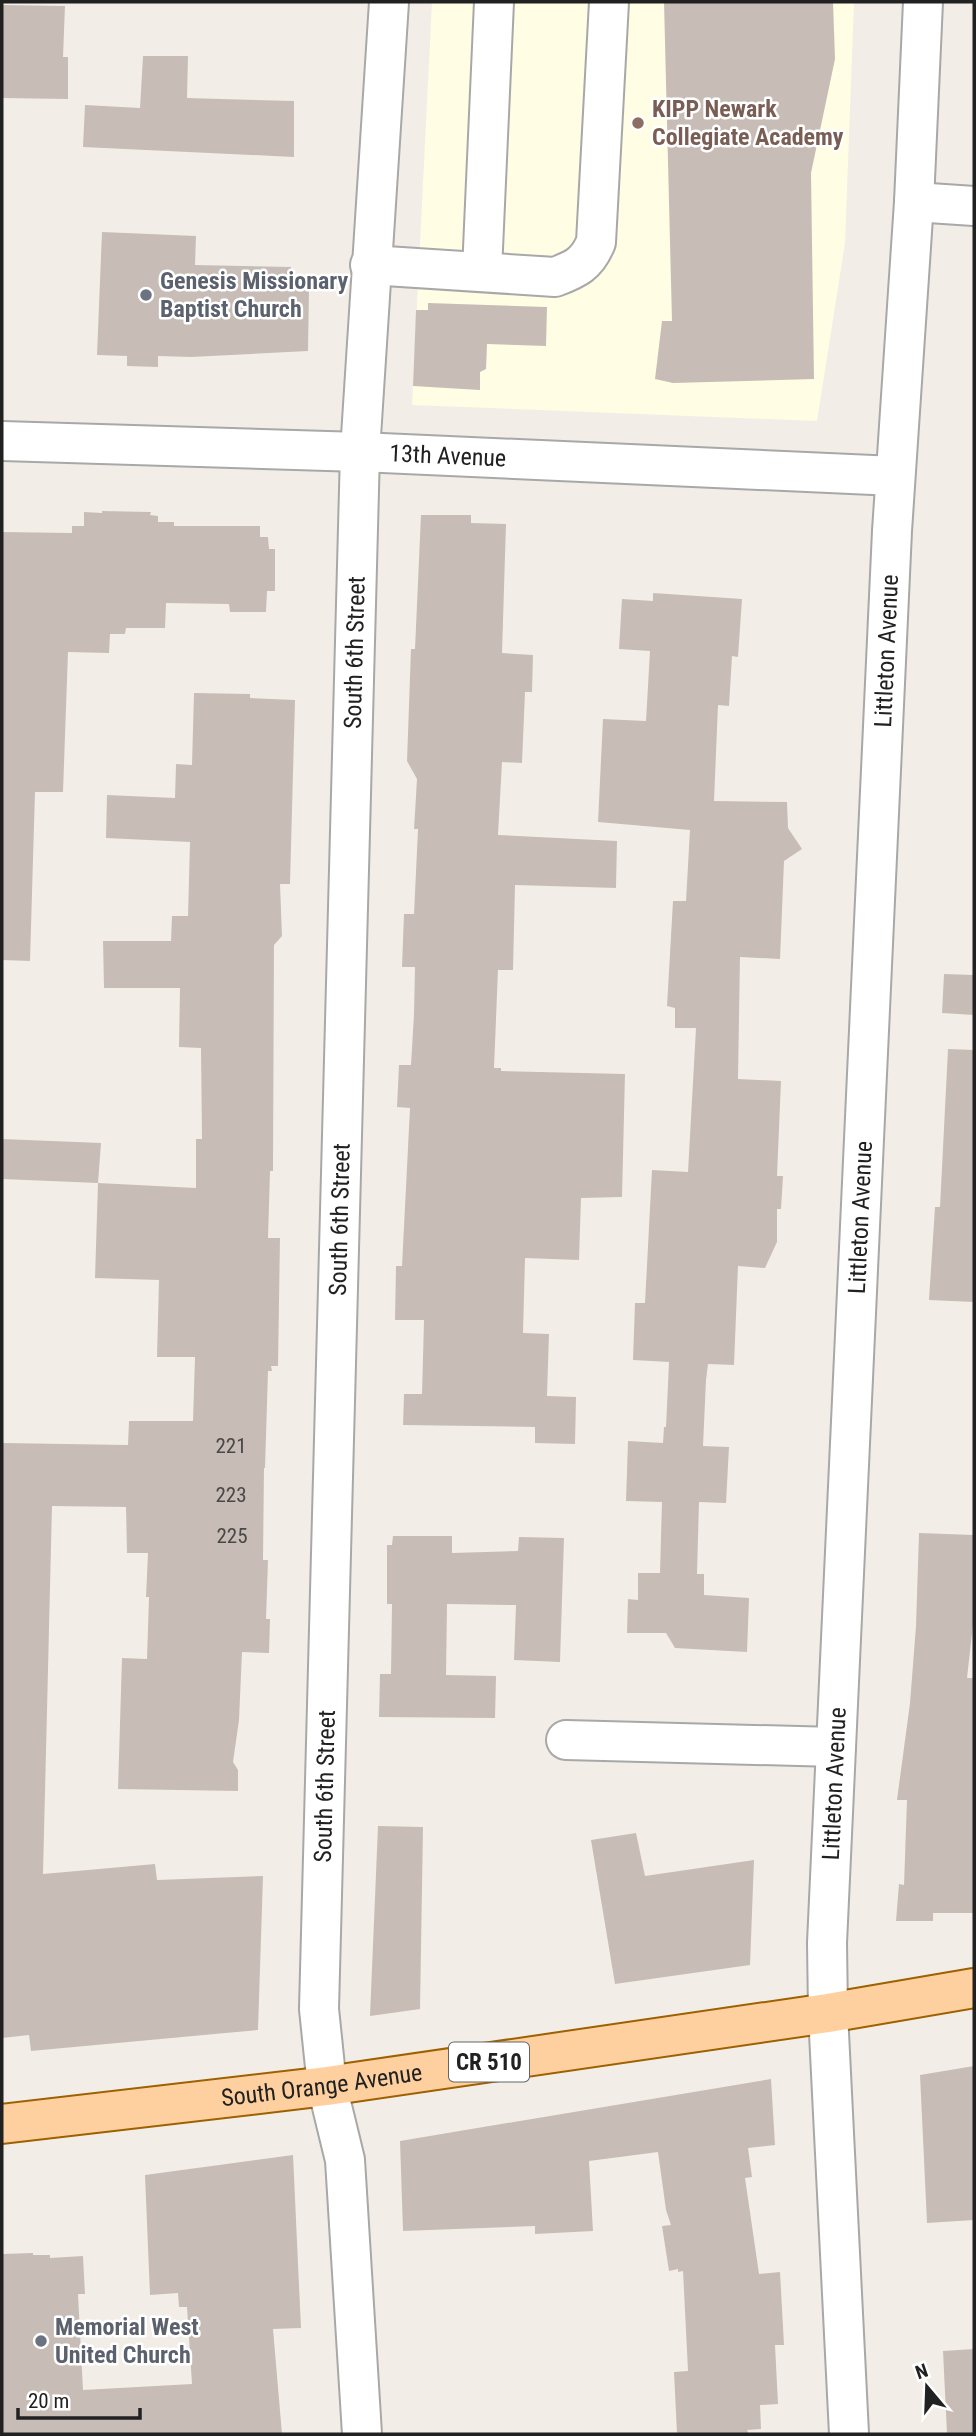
<svg xmlns="http://www.w3.org/2000/svg" width="976" height="2436" viewBox="0 0 976 2436" font-family="'Roboto Condensed',sans-serif">
  <rect width="100%" height="100%" fill="#f2eee7"/>
  <!-- education -->
  <polygon fill="#fffde3" points="432,2 854,2 845,243 817,421 412,405"/>
  <!-- building -->
  <g fill="#c7bdb6">
    <polygon points="664,2 833,2 835,59 811,173 814,379 673,383 655,379 662,321 672,321"/>
    <polygon points="2,5 65,6 63,57 68,57 68,99 2,98"/>
    <polygon points="143,56 188,56 187,98 294,101 294,157 83,147 85,105 140,108"/>
    <polygon points="102,232 196,236 195,265 291,267 292,289 309,289 308,351 191,357 158,356 158,367 127,366 127,356 97,355"/>
    <polygon points="428,303 547,307 546,346 487,344 486,369 480,372 480,390 413,386 416,310 428,310"/>
    <polygon points="102,511 151,512 150,515 158,516 158,522 174,522 174,526 260,526 260,537 268,537 269,549 275,549 275,591 267,591 266,612 230,612 229,604 166,603 165,628 126,628 125,634 110,634 109,653 68,652 63,792 35,792 30,961 2,960 2,532 72,533 72,526 84,526 84,512 102,513"/>
    <polygon points="421,515 471,515 471,523 506,524 502,653 533,655 532,692 525,692 522,763 502,762 498,835 617,841 616,888 515,885 513,970 498,970 494,1068 501,1068 501,1071 625,1074 622,1197 581,1198 579,1260 525,1258 523,1333 549,1334 547,1396 576,1397 575,1444 535,1443 535,1427 403,1425 404,1394 422,1394 424,1320 395,1320 396,1266 402,1266 410,1108 397,1107 399,1065 411,1065 414,1014 415,967 402,967 404,914 414,914 418,829 414,829 417,779 407,761 411,649 415,649"/>
    <polygon points="653,593 742,599 738,657 732,656 729,706 718,705 714,801 787,802 788,828 802,849 784,861 780,959 740,957 738,1079 781,1081 777,1176 783,1176 781,1209 777,1209 777,1242 765,1268 738,1266 734,1365 708,1364 706,1380 703,1446 729,1447 726,1503 699,1502 697,1574 704,1574 704,1595 749,1598 747,1652 675,1648 666,1633 627,1633 628,1599 638,1600 638,1573 660,1573 662,1502 626,1501 628,1441 663,1443 664,1427 666,1427 669,1362 633,1360 635,1303 645,1303 652,1170 688,1172 696,1028 675,1028 675,1008 667,1006 673,901 686,901 690,830 598,822 603,719 646,721 650,651 619,649 622,599 653,601"/>
    <polygon points="194,693 250,694 250,698 295,700 290,884 280,884 282,936 274,945 273,1171 270,1171 268,1238 280,1238 278,1366 271,1366 272,1371 268,1371 265,1468 264,1468 263,1560 268,1560 266,1619 270,1619 269,1653 242,1652 239,1720 233,1762 238,1770 238,1791 118,1789 122,1658 147,1659 149,1597 146,1597 148,1553 127,1553 126,1507 52,1506 43,1874 155,1864 157,1880 263,1876 258,2030 31,2051 29,2035 2,2038 2,1443 128,1445 129,1421 193,1421 195,1357 157,1357 159,1280 95,1278 98,1183 196,1188 196,1139 202,1139 201,1048 179,1047 180,988 104,988 103,941 171,941 172,916 188,916 190,842 106,838 107,795 175,798 176,764 192,765"/>
    <polygon points="944,974 974,975 974,1015 942,1013"/>
    <polygon points="948,1049 974,1050 974,1302 929,1300 935,1207 940,1207"/>
    <polygon points="2,1139 101,1143 98,1183 2,1179"/>
    <polygon points="919,1533 974,1535 974,1616 967,1678 974,1678 974,1913 933,1913 933,1921 896,1921 899,1884 904,1885 907,1800 897,1800 910,1703 916,1626"/>
    <polygon points="393,1536 452,1536 452,1553 518,1551 519,1537 564,1538 560,1662 514,1660 516,1605 447,1604 446,1675 496,1676 495,1718 379,1717 380,1674 391,1674 392,1604 387,1604 387,1545 392,1545"/>
    <polygon points="378,1826 423,1827 420,2009 370,2016"/>
    <polygon points="636,1833 645,1876 754,1860 750,1965 615,1984 591,1840"/>
    <polygon points="974,2066 974,2220 927,2223 920,2075"/>
    <polygon points="771,2079 775,2145 748,2148 752,2177 745,2178 759,2274 780,2272 784,2345 775,2345 778,2404 760,2405 761,2429 747,2430 749,2434 677,2434 674,2372 688,2371 683,2271 678,2272 678,2269 669,2271 662,2226 671,2225 666,2210 658,2152 589,2161 593,2231 535,2234 535,2226 403,2231 400,2141"/>
    <polygon points="293,2155 301,2328 273,2329 282,2434 2,2434 2,2254 33,2253 33,2255 50,2255 50,2258 83,2256 85,2294 78,2294 83,2390 192,2384 187,2307 179,2307 178,2293 150,2295 145,2175"/>
    <polygon points="974,2349 974,2434 947,2434 943,2351"/>
  </g>
  <g fill="none" stroke-linecap="round" stroke-linejoin="round">
    <defs>
      <g id="minor">
        <polyline points="914,202 974,206"/>
        <path d="M370,265L555,277C576,269 587,264 596,242L609,2"/>
        <polyline points="482,271 494,2"/>
        <path id="s1" d="M2,441L360,452L895,476"/>
        <polyline points="566,1740 836,1747"/>
        <path id="s2" d="M362,2434L345,2160L327,2086L319,2009L360,452L389,2"/>
        <path id="s3" d="M849,2434L828,2013L827,1943L892,531L914,202L923,2"/>
      </g>
      <g id="major">
        <path id="s4" d="M2,2124L327,2086L828,2013L974,1988"/>
      </g>
    </defs>
    <!-- minor casing -->
    <use href="#minor" stroke="#a8a8a8" stroke-width="42"/>
    <!-- major casing -->
    <use href="#major" stroke="#9e6100" stroke-width="42"/>
    <!-- minor -->
    <use href="#minor" stroke="#fff" stroke-width="38"/>
    <!-- major -->
    <use href="#major" stroke="#ffd09f" stroke-width="38"/>
  </g>
  <!-- markers -->
  <circle fill="#8d6e63" stroke="#fff" stroke-width="2.5" cx="638" cy="123" r="7"/>
  <g fill="#6b7280" stroke="#fff" stroke-width="2.5">
    <circle cx="146" cy="295" r="7"/>
    <circle cx="41" cy="2341" r="7"/>
  </g>
  <g text-anchor="middle" dominant-baseline="central" stroke-width="5" stroke-linejoin="round" paint-order="stroke">
    <!-- number labels -->
    <g font-size="21" fill="#4a4846">
      <text x="231" y="1446">221</text>
      <text x="231" y="1495">223</text>
      <text x="232" y="1536">225</text>
    </g>
    <!-- shield labels -->
    <rect fill="#fff" stroke="#646464" stroke-width="2" x="449" y="2042.5" width="80" height="39" rx="5"/>
    <g font-size="23" font-weight="bold" fill="#212121">
      <text x="489" y="2062">CR 510</text>
    </g>
    <!-- education labels -->
    <g font-size="24" font-weight="bold" fill="#785e54" stroke="#fff" text-anchor="start">
      <text x="652" y="109">KIPP Newark<tspan x="652" dy="28">Collegiate Academy</tspan></text>
    </g>
    <!-- worship labels -->
    <g font-size="24" font-weight="bold" fill="#5b616d" stroke="#fff" text-anchor="start">
      <text x="160" y="281">Genesis Missionary<tspan x="160" dy="28">Baptist Church</tspan></text>
      <text x="55" y="2327">Memorial West<tspan x="55" dy="28">United Church</tspan></text>
    </g>
    <!-- street labels -->
    <g font-size="24" fill="#212121" stroke="#fff">
      <text stroke="none"><textPath href="#s1" startOffset="446">13th Avenue</textPath></text>
      <text stroke="none"><textPath href="#s3" startOffset="1785">Littleton Avenue</textPath></text>
      <text stroke="none"><textPath href="#s2" startOffset="1785">South 6th Street</textPath></text>
      <text stroke="none"><textPath href="#s3" startOffset="1218">Littleton Avenue</textPath></text>
      <text stroke="none"><textPath href="#s2" startOffset="1218">South 6th Street</textPath></text>
      <text stroke="none"><textPath href="#s3" startOffset="651">Littleton Avenue</textPath></text>
      <text stroke="none"><textPath href="#s2" startOffset="651">South 6th Street</textPath></text>
      <text stroke="none"><textPath href="#s4" startOffset="322">South Orange Avenue</textPath></text>
    </g>
  </g>
  <!-- border -->
  <rect width="976" height="2436" fill="none" stroke="#212121" stroke-width="7"/>
  <!-- north arrow -->
  <g transform="translate(927 2387) rotate(341)" stroke="#ffffff" stroke-width="5" paint-order="stroke">
  <path d="M0-5L12 26L0 18L-12 26Z" fill="#212121"/>
  <text y="-10" font-size="19" font-weight="bold" text-anchor="middle" fill="#212121">N</text>
  </g>
  <!-- scale -->
  <path d="M18 2408v10h122v-10" fill="none" stroke="#212121" stroke-width="3.5"/>
  <text x="28" y="2408" font-size="21" fill="#212121" stroke="#ffffff" stroke-width="5" paint-order="stroke">20 m</text>
</svg>
